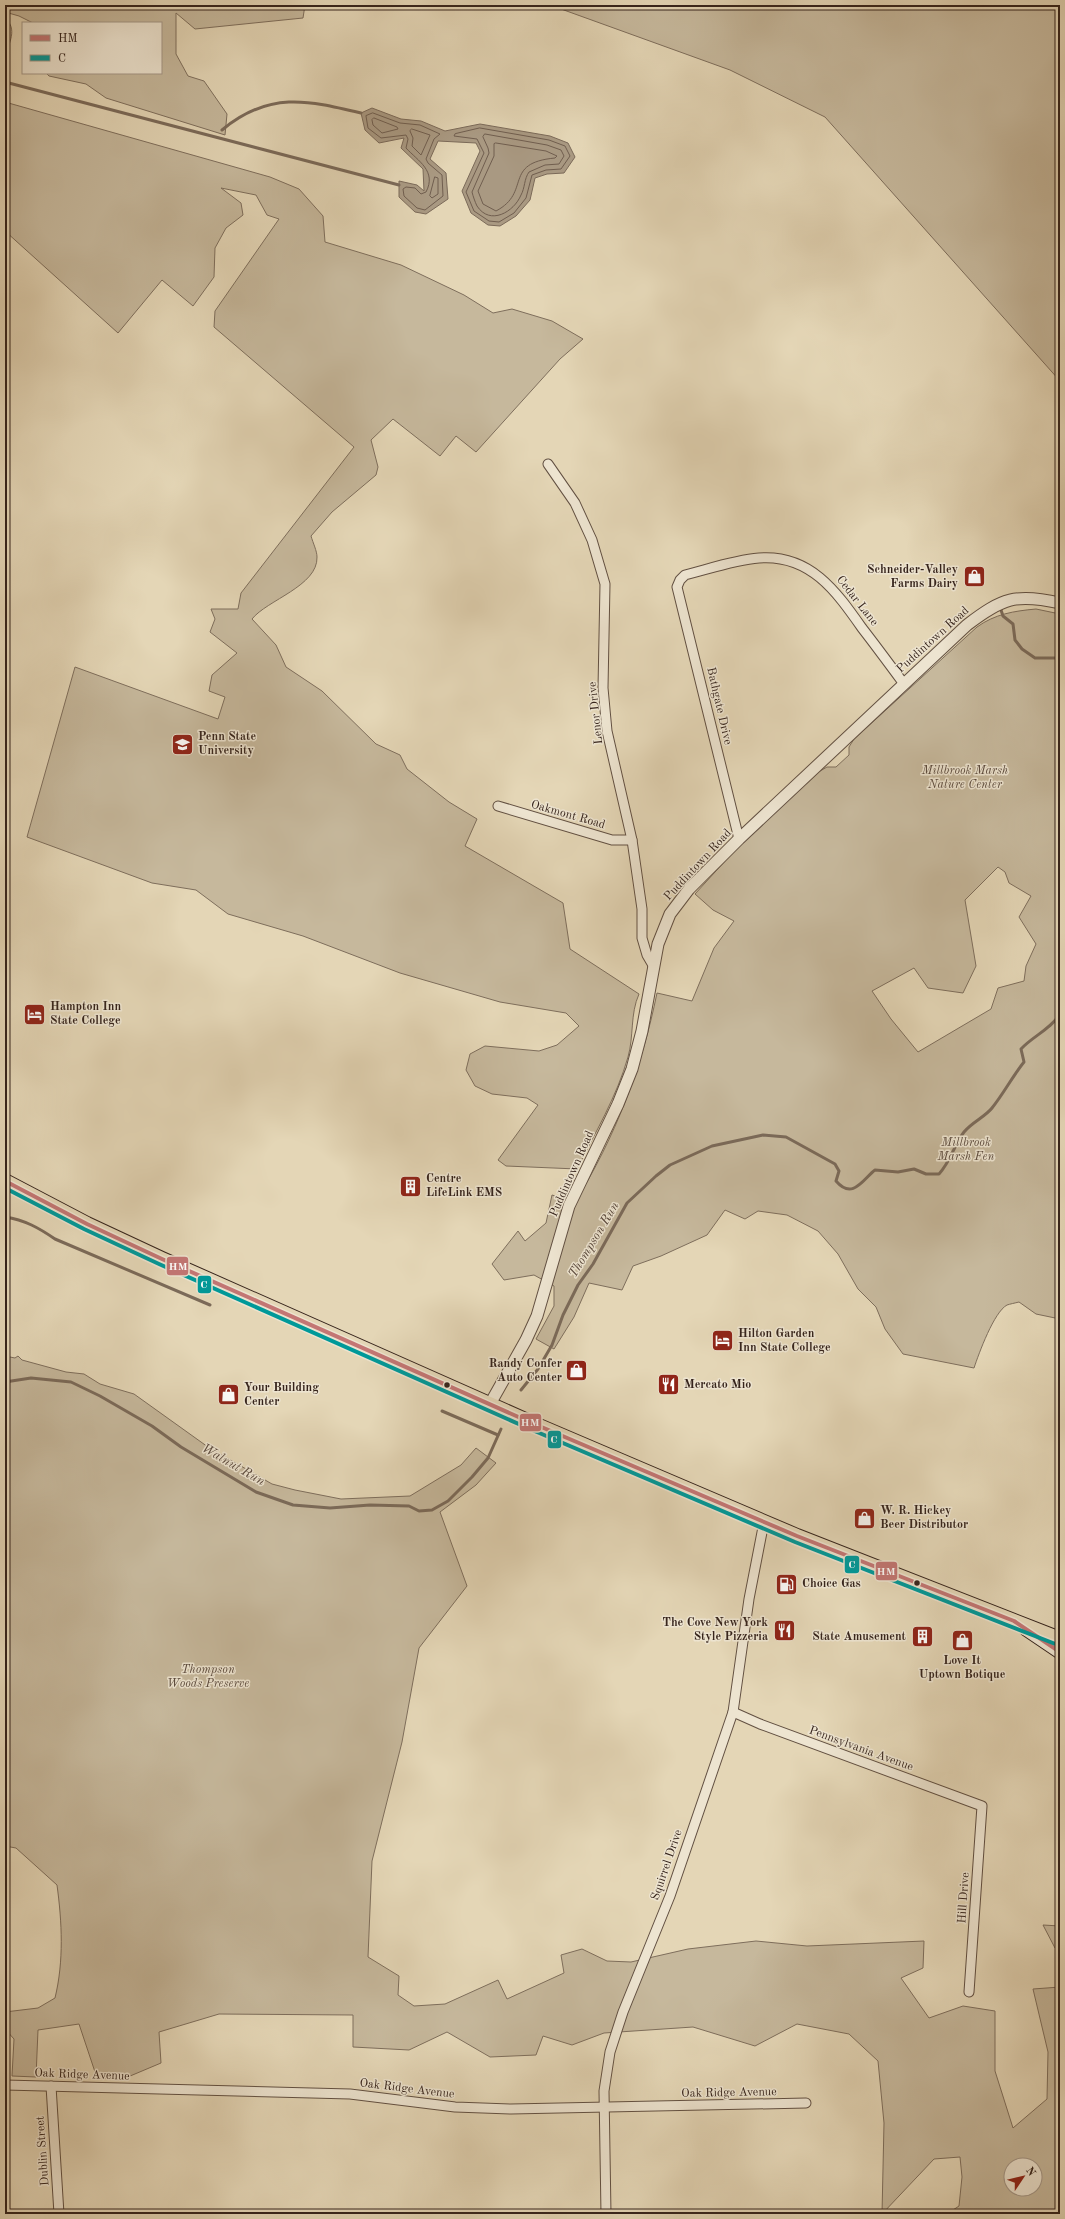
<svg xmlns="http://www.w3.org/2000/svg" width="1065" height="2219" viewBox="0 0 1065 2219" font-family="'Old Standard TT',serif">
  <rect width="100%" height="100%" fill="#e4d6b6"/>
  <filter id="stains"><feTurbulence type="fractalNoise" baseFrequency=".005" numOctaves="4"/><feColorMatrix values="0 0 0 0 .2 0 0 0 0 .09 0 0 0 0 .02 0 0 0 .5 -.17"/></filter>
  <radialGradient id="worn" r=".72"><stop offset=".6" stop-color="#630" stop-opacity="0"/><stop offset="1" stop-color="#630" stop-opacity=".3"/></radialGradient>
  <!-- green -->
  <g fill="#c6b89c" stroke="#7e6e5c" fill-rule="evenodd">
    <polygon points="5,5 305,5 303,18 195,29 176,13 176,54 188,76 204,81 227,114 225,135 106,98 86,84 49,76 46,73 161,73 161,23 33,23 19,16 5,12"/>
    <polygon points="550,5 1060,5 1060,381 825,117 730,70"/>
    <path d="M5,18C18,29 9,43 5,56Z"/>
    <path d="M5,102L270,177L299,189L323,216L325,242L401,265L464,295L493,313L512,309L552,321L583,339L560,359L476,452L456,436L440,456L393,419L371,440L378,467L376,475L332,512L311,536C313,543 317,551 317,557C318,586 267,600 252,619L276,645L286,667L322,691L376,744L400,755L407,769L449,802L477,819L465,846L563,903L570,949L639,994C630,1014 634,1036 628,1057C617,1096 595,1133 577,1169L506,1166L498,1160L538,1105L527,1098L492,1094L475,1086L466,1070L470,1054L485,1046L539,1051L557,1045L579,1026L566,1013L500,1002L400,973L303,936L228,914L196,890L152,883L27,837L75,667L218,719L225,697L209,691L212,675L237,653L210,632L215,619L211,609H238L241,593L354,447L214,327L215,311L279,219L267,215L256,195L221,188L241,203L243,215L226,228L215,248L214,277L193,306L162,280L118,333L5,231Z"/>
    <path d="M1036,609L1060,614V1319L1036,1314L1019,1302C1015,1303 1010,1304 1007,1305C994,1312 979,1353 974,1368L903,1354L885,1329L876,1307L858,1289L838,1254L818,1231L787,1215L758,1211L745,1219L725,1210L707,1235L661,1256L633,1266L622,1290L589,1283L574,1317L554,1349L536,1339L554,1306V1286L534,1275L504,1280L492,1264L518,1231L525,1241L546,1223L552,1195L575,1202C615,1138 642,1067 657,993L692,1001L714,948L734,921L713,910L695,894L736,849L815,774L827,767H836L849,755V747L854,739L977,627C995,614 1014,611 1036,609ZM998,867L1005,872L1009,883L1031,896L1019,917L1036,944L1026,966L1024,981L998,988L991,1009L918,1052L891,1019L872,991L914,968L928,988L963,993L976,966L965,900Z"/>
    <path d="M5,1356L15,1358L18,1356L22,1360L66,1372L84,1374L100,1384L134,1394L208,1447L272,1484L295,1490L341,1499L410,1496L461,1465L476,1448L496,1463L476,1485L440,1512L467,1586L419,1648L402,1742L372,1861L368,1957L399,1976L398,1995L414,2006L445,2004L498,1980L507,1999L564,1973L561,1955L582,1949L607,1961L631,1962L688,1949L756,1941L807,1946L924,1941L923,1968L901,1978L929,2018L963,2006L995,2011V2071L1013,2128L1047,2099L1048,2052L1033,1989L1060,1987V2214H947L959,2206L962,2177L960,2157L934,2159L882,2214L884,2123L878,2061L849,2034L797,2024L755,2046L693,2027L604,2033L572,2045L543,2036L536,2055L490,2057L447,2032L409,2050L353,2047V2015L219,2014L159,2032L161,2063L123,2079L97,2078L79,2024L38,2030L36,2077L12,2076L14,2039L5,2029V2012L38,2008L55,1998C64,1961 62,1922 57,1885L16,1848L5,1846ZM1011,2165H1035V2189H1011Z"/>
    <polygon points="1043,1925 1060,1926 1060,1950 1055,1948"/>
  </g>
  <!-- water -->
  <polygon fill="#a99982" stroke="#7b6a59" points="372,108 401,119 421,121 445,131 480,124 550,136 568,143 575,157 564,173 547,174 535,178 530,200 516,216 500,226 488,225 471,213 462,191 480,151 476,143 438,141 430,159 446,173 448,199 426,214 415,212 399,197 399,181 417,185 424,191 423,169 401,148 404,138 379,143 365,130 361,113"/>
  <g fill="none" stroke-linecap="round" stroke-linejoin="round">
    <!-- shore -->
    <g stroke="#705e4f" stroke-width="1">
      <path d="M373,113L400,123L420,125L440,134L434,139L426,159L428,163L442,175L443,196L425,210L417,208L404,196L403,189L406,187L415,188L421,194L426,192C437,171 418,161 406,148L408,139L406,135L381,138L368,128L366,116Z"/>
      <polygon points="374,118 397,127 398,129 382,133 373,125 372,120"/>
      <polygon points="480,128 549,140 565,146 570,156 561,169 546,170 532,175 526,198 514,213 499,222 489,221 474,211 466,192 484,153 477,139 454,136 455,134"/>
      <polygon points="412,129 430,135 421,155 412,146 413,138 410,131"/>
      <path d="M485,134L547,145L561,150L564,156L559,164L545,165L529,172C524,179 525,188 521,195C514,212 490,226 477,206C475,202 473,196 472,192L489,153L488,148L483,137Z"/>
      <path d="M496,143L546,151L557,156L555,158C502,163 532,192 496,211L483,204L478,191L494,156V144Z"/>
      <polygon points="435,177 438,178 438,194 432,198 430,196"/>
    </g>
    <!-- stream -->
    <g stroke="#7b6a59" stroke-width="3">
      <polyline points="5,82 399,185"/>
      <path d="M222,130C269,91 307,100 361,113"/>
      <polyline points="1000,607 1003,616 1013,624 1015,640 1022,649 1035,658 1057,658 1060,661"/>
      <path d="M5,1217C25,1220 39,1228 55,1239L210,1305"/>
      <polyline points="5,1382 31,1378 71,1382 100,1396 152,1426 181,1447 256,1492 293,1505 330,1508 370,1505 409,1506 419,1511 432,1510 448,1501 472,1477 488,1458 501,1429"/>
      <path d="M521,1390L538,1369L552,1345L563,1315L578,1285L593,1264L627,1203L656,1176L670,1165L712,1146L763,1135L786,1137L835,1164L839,1171L836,1181C853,1201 864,1178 875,1170L898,1172L914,1169L926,1174H939C951,1161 954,1145 964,1132C972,1122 985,1117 992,1108C1004,1093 1012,1077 1024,1062L1021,1049C1033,1036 1051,1029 1060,1014"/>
      <polyline points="442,1411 498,1435"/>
    </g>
    <defs>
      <g id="minor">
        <polyline points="548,464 575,503 592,540 605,584 603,688 607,731 632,840 642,909 642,938 647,955 654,967"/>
        <polyline points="498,806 612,840 632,840"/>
        <path d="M739,839L677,587L680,580L685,575C709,569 734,560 759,558C810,554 836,591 862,628C876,646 890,665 904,684"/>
        <polyline points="733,1712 760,1724 982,1806 969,1992"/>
        <polyline points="5,2085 350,2094 455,2107 511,2109 806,2103"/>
        <polyline points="51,2086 59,2214"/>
        <polyline points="606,2214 604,2091 610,2052 623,2012 670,1896 733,1712 749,1599 764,1522"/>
      </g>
      <path id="tertiary" d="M490,1404L526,1340L537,1316L569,1206L618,1104L632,1069L642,1031L658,944L670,914L689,889L739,839L967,625C1002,598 1016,593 1060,603"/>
      <polyline id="secondary" points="1026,1629 1060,1652"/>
      <polyline id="primary" points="5,1181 87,1224 162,1259 532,1423 797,1536 1060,1639"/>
    </defs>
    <!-- minor casing -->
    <use href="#minor" stroke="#625042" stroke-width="11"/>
    <!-- tertiary casing -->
    <use href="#tertiary" stroke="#625042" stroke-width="13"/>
    <!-- secondary casing -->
    <use href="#secondary" stroke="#36241c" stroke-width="15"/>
    <!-- primary casing -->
    <use href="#primary" stroke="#36241c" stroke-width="16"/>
    <!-- minor -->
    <use href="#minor" stroke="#ede4d0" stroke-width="9"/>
    <!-- tertiary -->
    <use href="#tertiary" stroke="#ede4d0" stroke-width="11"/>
    <!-- secondary -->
    <use href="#secondary" stroke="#ede4d0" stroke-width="13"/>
    <!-- primary -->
    <use href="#primary" stroke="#e4d6b6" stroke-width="14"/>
    <defs>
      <polyline id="bus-1" points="5,1181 87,1224 162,1259 532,1423 797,1536 1014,1621 1060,1652"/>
      <polyline id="bus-2" points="5,1188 84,1229 159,1264 530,1429 795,1542 1058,1645"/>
    </defs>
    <!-- bus-1 casing -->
    <use href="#bus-1" stroke="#ede4d0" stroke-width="7"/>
    <!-- bus-2 casing -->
    <use href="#bus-2" stroke="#ede4d0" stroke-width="7"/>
    <!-- bus-1 -->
    <use href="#bus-1" stroke="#c37674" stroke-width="4"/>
    <!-- bus-2 -->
    <use href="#bus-2" stroke="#099" stroke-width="4"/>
  </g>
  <!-- icons -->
  <defs>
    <symbol id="shop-square" viewBox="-11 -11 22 22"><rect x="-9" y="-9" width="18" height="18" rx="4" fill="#8f2418" stroke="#ede4d0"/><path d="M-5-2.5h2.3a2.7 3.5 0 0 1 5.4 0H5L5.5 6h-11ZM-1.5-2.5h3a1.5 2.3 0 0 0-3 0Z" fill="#fff"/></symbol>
    <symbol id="university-square" viewBox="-11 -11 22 22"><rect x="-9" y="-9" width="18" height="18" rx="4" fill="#8f2418" stroke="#ede4d0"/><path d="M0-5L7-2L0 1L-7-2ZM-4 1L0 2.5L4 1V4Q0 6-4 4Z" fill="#fff"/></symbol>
    <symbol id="hotel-square" viewBox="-11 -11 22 22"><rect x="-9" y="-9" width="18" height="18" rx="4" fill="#8f2418" stroke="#ede4d0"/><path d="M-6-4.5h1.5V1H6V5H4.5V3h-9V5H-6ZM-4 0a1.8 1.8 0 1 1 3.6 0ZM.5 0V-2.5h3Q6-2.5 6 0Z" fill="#fff"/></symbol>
    <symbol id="building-square" viewBox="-11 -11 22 22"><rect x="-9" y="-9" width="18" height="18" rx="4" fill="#8f2418" stroke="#ede4d0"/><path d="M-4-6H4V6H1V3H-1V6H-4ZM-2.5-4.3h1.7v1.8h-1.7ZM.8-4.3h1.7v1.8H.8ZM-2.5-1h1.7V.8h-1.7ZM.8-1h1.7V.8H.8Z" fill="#fff"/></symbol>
    <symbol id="restaurant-square" viewBox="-11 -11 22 22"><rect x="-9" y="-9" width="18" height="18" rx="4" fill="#8f2418" stroke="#ede4d0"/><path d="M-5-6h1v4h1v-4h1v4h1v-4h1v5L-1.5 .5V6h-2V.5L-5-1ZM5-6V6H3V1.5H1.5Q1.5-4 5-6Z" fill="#fff"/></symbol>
    <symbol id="fuel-square" viewBox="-11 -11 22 22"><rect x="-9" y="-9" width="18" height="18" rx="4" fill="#8f2418" stroke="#ede4d0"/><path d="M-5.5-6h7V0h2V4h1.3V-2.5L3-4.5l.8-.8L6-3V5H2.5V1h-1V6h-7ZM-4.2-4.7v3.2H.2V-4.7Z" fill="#fff"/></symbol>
  </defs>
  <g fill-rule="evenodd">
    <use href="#shop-square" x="962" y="564" width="25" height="25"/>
    <use href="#university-square" x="170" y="732" width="25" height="25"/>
    <use href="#hotel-square" x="22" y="1002" width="25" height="25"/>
    <use href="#building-square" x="398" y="1174" width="25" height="25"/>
    <use href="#hotel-square" x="710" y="1328" width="25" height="25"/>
    <use href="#shop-square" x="564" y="1358" width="25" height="25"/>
    <use href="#restaurant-square" x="656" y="1372" width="25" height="25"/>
    <use href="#shop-square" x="216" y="1382" width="25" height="25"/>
    <use href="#shop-square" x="852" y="1506" width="25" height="25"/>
    <use href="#fuel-square" x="774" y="1572" width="25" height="25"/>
    <use href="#restaurant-square" x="772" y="1618" width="25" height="25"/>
    <use href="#building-square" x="910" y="1624" width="25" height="25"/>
    <use href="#shop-square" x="950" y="1628" width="25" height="25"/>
  </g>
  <!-- markers -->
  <g fill="#36241c" stroke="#ede4d0" stroke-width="1.5">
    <circle cx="447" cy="1385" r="3.5"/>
    <circle cx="917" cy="1583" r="3.5"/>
  </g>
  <g text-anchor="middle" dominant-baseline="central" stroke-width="3" stroke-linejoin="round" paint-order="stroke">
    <!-- poi labels -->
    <g font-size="12" font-weight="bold" fill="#36241c" stroke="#ede4d0" text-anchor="start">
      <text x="958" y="570" text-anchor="end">Schneider-Valley<tspan x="958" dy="14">Farms Dairy</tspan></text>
      <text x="198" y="737">Penn State<tspan x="198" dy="14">University</tspan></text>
      <text x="50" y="1007">Hampton Inn<tspan x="50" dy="14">State College</tspan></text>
      <text x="426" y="1179">Centre<tspan x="426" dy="14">LifeLink EMS</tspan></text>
      <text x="738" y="1334">Hilton Garden<tspan x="738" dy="14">Inn State College</tspan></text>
      <text x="562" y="1364" text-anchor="end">Randy Confer<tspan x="562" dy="14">Auto Center</tspan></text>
      <text x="684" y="1385">Mercato Mio</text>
      <text x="244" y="1388">Your Building<tspan x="244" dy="14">Center</tspan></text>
      <text x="880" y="1511">W. R. Hickey<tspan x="880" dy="14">Beer Distributor</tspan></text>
      <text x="802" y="1584">Choice Gas</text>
      <text x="768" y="1623" text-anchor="end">The Cove New York<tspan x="768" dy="14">Style Pizzeria</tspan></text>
      <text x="906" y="1637" text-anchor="end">State Amusement</text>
      <text x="962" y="1661" text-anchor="middle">Love It<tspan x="962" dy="14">Uptown Botique</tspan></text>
    </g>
    <!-- street labels -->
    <g font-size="12" fill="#36241c" stroke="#ede4d0">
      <text transform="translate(857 601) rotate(52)">Cedar Lane</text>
      <text transform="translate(933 640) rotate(-42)">Puddintown Road</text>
      <text transform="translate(719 706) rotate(77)">Bathgate Drive</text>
      <text transform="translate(596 713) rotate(-96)">Lenor Drive</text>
      <text transform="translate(568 815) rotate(16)">Oakmont Road</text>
      <text transform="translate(698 865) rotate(-47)">Puddintown Road</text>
      <text transform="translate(572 1174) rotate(-66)">Puddintown Road</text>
      <text transform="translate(861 1749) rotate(20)">Pennsylvania Avenue</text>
      <text transform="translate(667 1865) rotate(-71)">Squirrel Drive</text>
      <text transform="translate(964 1898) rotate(-86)">Hill Drive</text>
      <text transform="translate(82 2075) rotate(2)">Oak Ridge Avenue</text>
      <text transform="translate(407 2089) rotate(7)">Oak Ridge Avenue</text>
      <text transform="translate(729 2093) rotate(-1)">Oak Ridge Avenue</text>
      <text transform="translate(43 2151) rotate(-94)">Dublin Street</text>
    </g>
    <!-- park labels -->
    <g font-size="12" font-style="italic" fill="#5a493c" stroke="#ede4d0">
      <text x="965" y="771">Millbrook Marsh<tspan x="965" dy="14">Nature Center</tspan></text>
      <text x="966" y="1143">Millbrook<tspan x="966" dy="14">Marsh Fen</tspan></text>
      <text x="208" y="1670">Thompson<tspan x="208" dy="14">Woods Preserve</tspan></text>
    </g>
    <!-- water labels -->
    <g font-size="13" font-style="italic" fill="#58473b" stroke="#ede4d0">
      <text transform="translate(594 1240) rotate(-59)">Thompson Run</text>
      <text transform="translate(233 1465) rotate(30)">Walnut Run</text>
    </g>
  </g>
  <g stroke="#ede4d0" stroke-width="1.5">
    <rect x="166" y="1256" width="23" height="20" rx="4" fill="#c37674"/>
    <rect x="197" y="1275" width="15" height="19" rx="4" fill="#099"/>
    <rect x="519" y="1413" width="23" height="19" rx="4" fill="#c37674"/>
    <rect x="547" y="1430" width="15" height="19" rx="4" fill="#099"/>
    <rect x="844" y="1555" width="16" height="19" rx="4" fill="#099"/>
    <rect x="875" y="1561" width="23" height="20" rx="4" fill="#c37674"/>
  </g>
  <g font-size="11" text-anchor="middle" font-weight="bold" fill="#fff">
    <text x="178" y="1270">HM</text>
    <text x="204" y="1288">C</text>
    <text x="530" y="1426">HM</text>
    <text x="554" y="1443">C</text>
    <text x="852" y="1568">C</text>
    <text x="886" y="1575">HM</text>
  </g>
  <!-- margin -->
  <rect width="1065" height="2219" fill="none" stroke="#e4d6b6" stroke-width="20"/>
  <rect x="6" y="6" width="1053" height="2207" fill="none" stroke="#36241c" stroke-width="2"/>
  <rect x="10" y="10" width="1045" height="2199" fill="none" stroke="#36241c"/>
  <!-- legend -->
  <rect x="22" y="22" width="140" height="52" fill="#ede4d0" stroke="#a49788"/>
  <rect x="30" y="35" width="20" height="6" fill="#c37674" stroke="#a49788"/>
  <text x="58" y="42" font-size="12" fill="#36241c">HM</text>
  <rect x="30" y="55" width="20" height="6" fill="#009999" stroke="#a49788"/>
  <text x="58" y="62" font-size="12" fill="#36241c">C</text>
  <!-- north arrow -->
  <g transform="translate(1023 2177) rotate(55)"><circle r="19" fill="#ede4d0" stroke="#a49788"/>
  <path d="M0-3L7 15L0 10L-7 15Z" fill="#8f2418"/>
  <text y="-6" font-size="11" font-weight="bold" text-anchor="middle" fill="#36241c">N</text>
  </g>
  <rect width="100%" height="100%" filter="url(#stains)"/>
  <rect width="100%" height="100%" fill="url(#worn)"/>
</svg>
